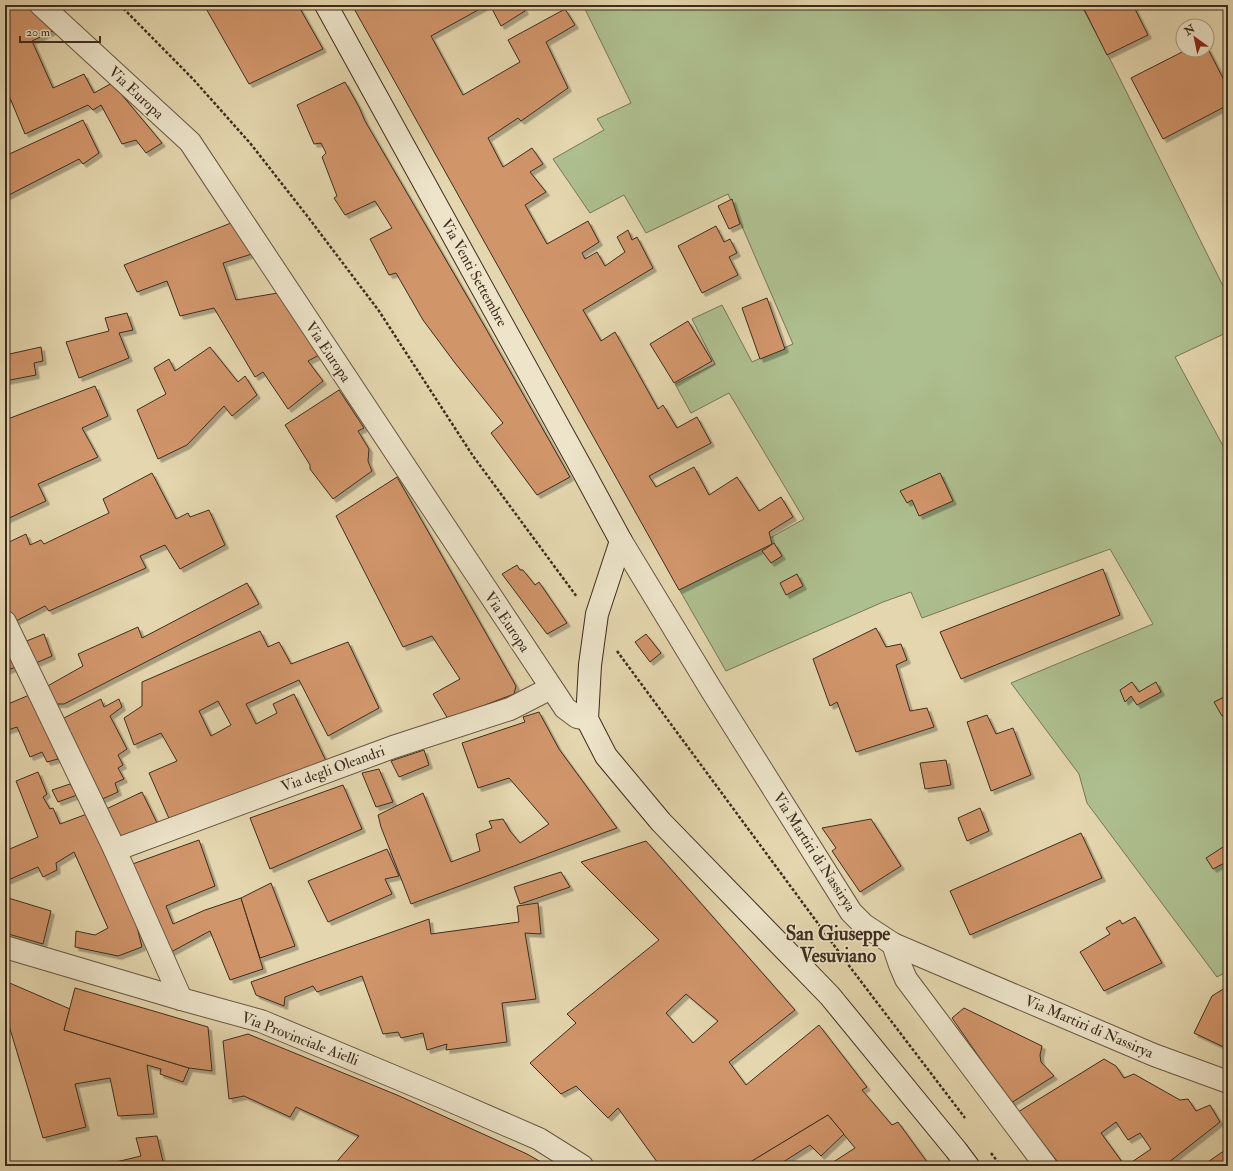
<svg xmlns="http://www.w3.org/2000/svg" width="1233" height="1171" viewBox="0 0 1233 1171" font-family="'IM FELL Double Pica',serif">
  <defs>
    <filter id="shadow"><feDropShadow dx="3.5" dy="3.5" stdDeviation="0" flood-color="#0004"/></filter>
  </defs>
  <rect width="100%" height="100%" fill="#e4d6ae"/>
  <filter id="stains"><feTurbulence type="fractalNoise" baseFrequency=".005" numOctaves="4"/><feColorMatrix values="0 0 0 0 .2 0 0 0 0 .09 0 0 0 0 .02 0 0 0 .5 -.17"/></filter>
  <radialGradient id="worn" r=".72"><stop offset=".6" stop-color="#630" stop-opacity="0"/><stop offset="1" stop-color="#630" stop-opacity=".3"/></radialGradient>
  <!-- green -->
  <polygon fill="#aebf8f" stroke="#767656" points="583,5 1081,5 1112,63 1228,296 1228,332 1175,357 1228,455 1228,971 1217,977 1087,803 1079,774 1011,683 1153,624 1110,549 922,618 911,592 883,602 726,671 679,589 804,519 729,393 691,413 675,384 715,364 692,319 722,305 752,362 793,344 728,194 646,233 624,195 590,213 553,159 604,130 597,119 631,103"/>
  <!-- building -->
  <g fill="#d1956b" stroke="#3e2d1e" fill-rule="evenodd" filter="url(#shadow)">
    <polygon points="5,5 38,5 61,27 32,41 53,88 84,74 94,93 112,83 162,143 146,153 136,140 122,144 101,105 93,110 88,105 25,134 10,98 5,100"/>
    <polygon points="204,5 298,5 323,49 249,84"/>
    <polygon points="352,5 487,5 431,36 463,95 520,62 508,40 565,9 575,25 546,42 568,88 521,121 518,118 488,138 503,167 532,148 543,164 530,172 546,192 525,205 547,244 588,221 599,242 582,253 585,259 597,252 605,266 625,252 617,237 628,230 632,240 637,237 653,268 583,310 601,341 615,332 658,409 663,405 677,428 697,417 711,443 649,476 656,487 694,467 709,495 737,477 759,511 781,497 793,517 769,532 772,544 679,590"/>
    <polygon points="490,5 522,5 525,11 501,26"/>
    <polygon points="1082,5 1133,5 1148,35 1107,55"/>
    <polygon points="1207,47 1228,88 1228,105 1163,139 1131,78 1186,50 1207,50"/>
    <polygon points="345,82 359,107 365,121 485,327 570,477 537,495 491,433 503,423 455,363 423,320 396,273 389,275 370,239 392,228 375,201 345,215 334,198 337,196 322,157 326,153 321,143 314,144 297,105"/>
    <polygon points="83,120 99,153 83,164 79,159 5,197 5,156"/>
    <polygon points="732,199 740,224 729,229 718,206"/>
    <polygon points="231,223 252,254 223,263 236,300 278,293 319,355 308,361 323,381 288,409 263,372 255,377 214,308 180,316 167,281 137,292 124,265"/>
    <polygon points="716,226 724,242 730,239 737,253 729,257 738,275 702,293 678,246"/>
    <polygon points="767,298 785,349 760,359 742,308"/>
    <polygon points="127,313 133,330 119,333 129,358 79,378 66,342 109,331 105,318"/>
    <polygon points="688,321 712,361 674,383 650,344"/>
    <polygon points="41,347 43,361 34,363 36,375 5,381 5,355"/>
    <polygon points="210,347 238,382 245,376 257,395 232,416 224,406 187,445 158,459 137,410 166,394 154,368 169,359 175,371"/>
    <polygon points="95,386 108,416 82,428 98,457 38,484 46,501 5,520 5,465 9,463 5,453 5,420"/>
    <polygon points="339,390 364,428 358,431 369,449 368,461 372,471 333,499 310,469 310,465 285,425"/>
    <polygon points="152,473 176,519 188,513 190,517 209,510 225,545 180,569 165,545 140,556 146,568 49,611 45,606 14,622 5,605 5,544 26,534 30,545 41,540 44,544 109,513 103,499"/>
    <polygon points="940,473 953,501 919,516 912,500 907,503 900,491"/>
    <polygon points="397,477 516,686 514,694 448,719 433,694 460,679 432,636 403,647 336,516"/>
    <polygon points="774,543 782,556 771,563 762,551"/>
    <polygon points="517,565 520,570 523,570 535,585 539,582 567,623 547,634 502,574"/>
    <polygon points="1103,569 1120,615 961,679 940,632"/>
    <polygon points="797,574 803,586 786,595 780,583"/>
    <polygon points="247,583 259,604 64,704 51,704 44,688 83,666 78,654 138,627 142,638"/>
    <polygon points="876,628 886,647 901,644 907,660 896,665 910,711 927,708 934,727 856,752 837,702 830,706 813,659"/>
    <path d="M260,631L268,647L279,642L291,664L348,642L379,708L328,736L299,680L246,704L256,724L277,713L273,704L294,694L326,761L171,823L149,773L177,761L161,733L134,745L124,718L142,706V682ZM218,701L231,725L211,736L199,711Z"/>
    <polygon points="44,634 52,656 36,663 24,642"/>
    <polygon points="646,634 661,653 650,662 635,642"/>
    <polygon points="5,641 16,667 5,671"/>
    <polygon points="1132,682 1139,692 1156,682 1161,692 1137,705 1131,696 1125,702 1120,690"/>
    <polygon points="34,693 58,759 47,762 42,752 30,757 17,727 5,731 5,696 8,704"/>
    <polygon points="1228,695 1228,714 1222,716 1214,702"/>
    <polygon points="101,699 104,707 119,699 122,707 110,716 127,749 118,755 123,765 118,768 124,779 115,783 118,792 98,801 88,771 64,718"/>
    <polygon points="539,712 559,749 617,828 411,904 381,827 378,815 423,793 451,862 480,851 476,834 492,828 489,821 503,819 510,831 520,843 549,824 509,778 478,788 462,743 525,722 523,717"/>
    <polygon points="987,715 996,734 1013,728 1031,775 991,791 967,722"/>
    <polygon points="424,750 429,765 399,777 391,761"/>
    <polygon points="946,760 951,785 925,789 920,763"/>
    <polygon points="379,769 393,802 376,807 362,773"/>
    <polygon points="38,772 47,794 43,797 50,809 53,808 60,824 87,814 131,903 142,947 118,956 75,947 76,931 95,935 108,928 74,852 56,863 57,870 43,877 38,867 6,881 5,879 5,851 38,837 16,781"/>
    <polygon points="70,784 77,795 58,802 52,790"/>
    <polygon points="343,785 362,829 270,869 250,818"/>
    <polygon points="142,792 158,825 114,841 102,811"/>
    <polygon points="980,808 989,831 967,841 958,818"/>
    <polygon points="871,819 901,866 860,892 832,851 836,848 822,828"/>
    <polygon points="1081,833 1102,878 970,935 950,891"/>
    <polygon points="199,840 215,886 166,906 173,924 205,910 241,898 263,969 230,980 210,931 171,952 127,866"/>
    <path d="M646,841L795,1010L729,1062L746,1085L819,1025L867,1087L862,1090L892,1125L898,1122L930,1166H827L855,1148L828,1115L744,1166H660L618,1108L608,1118L576,1086L561,1094L530,1063L576,1023L567,1014L659,940L581,862ZM686,994L718,1021L693,1043L666,1013Z"/>
    <polygon points="1223,847 1228,858 1228,861 1213,869 1206,858"/>
    <polygon points="387,849 399,876 385,879 392,894 328,922 308,881"/>
    <polygon points="561,872 570,887 520,904 514,887"/>
    <polygon points="271,883 295,946 260,958 241,898"/>
    <polygon points="5,897 51,911 43,944 5,933"/>
    <polygon points="538,903 541,934 525,933 536,999 502,1003 507,1042 446,1050 447,1044 427,1050 423,1033 401,1038 398,1032 383,1034 362,976 317,992 313,986 285,997 284,1006 256,995 251,982 429,919 431,934 519,922 517,906"/>
    <polygon points="1135,917 1162,963 1104,991 1080,952 1110,934 1106,928 1120,920 1122,924"/>
    <polygon points="5,981 70,1009 64,1030 189,1068 183,1082 160,1074 161,1069 147,1065 154,1114 118,1116 110,1078 75,1084 86,1127 43,1138 7,1019 5,1018"/>
    <polygon points="1228,986 1228,1049 1194,1033 1212,996"/>
    <polygon points="75,988 208,1027 212,1071 189,1068 64,1030"/>
    <polygon points="964,1008 1042,1046 1040,1055 1041,1062 1054,1076 1011,1103 952,1018"/>
    <polygon points="248,1034 397,1095 527,1154 548,1166 333,1166 359,1136 296,1107 290,1117 244,1096 229,1099 223,1041"/>
    <polygon points="1104,1059 1116,1066 1124,1078 1134,1074 1180,1100 1188,1099 1196,1111 1210,1105 1220,1122 1164,1166 1126,1166 1151,1149 1140,1133 1128,1140 1116,1122 1101,1133 1125,1166 1061,1166 1018,1112"/>
    <polygon points="828,1115 844,1134 821,1156 810,1145 780,1164 777,1162 771,1166 749,1166 747,1164"/>
    <polygon points="157,1136 164,1166 99,1166 141,1156 136,1138"/>
    <polygon points="1228,1148 1228,1166 1202,1166"/>
  </g>
  <g fill="none" stroke-linecap="round" stroke-linejoin="round">
    <defs>
      <g id="minor">
        <polyline points="41,5 190,142 565,708 577,717 587,719"/>
        <polyline points="5,622 115,850 181,999"/>
        <polyline points="115,850 393,747 510,709 551,688"/>
        <polyline points="893,944 900,965 906,979 1046,1166"/>
      </g>
      <g id="tertiary">
        <polyline points="621,541 712,691 851,912 864,925 893,944 1154,1055 1228,1082"/>
        <polyline points="5,947 181,999 261,1021 440,1096 539,1139 582,1166"/>
      </g>
      <polyline id="secondary" points="326,5 582,469 621,541 597,614 590,665 587,719 606,756 661,822 830,996 956,1150 968,1166"/>
    </defs>
    <!-- minor casing -->
    <use href="#minor" stroke="#685742" stroke-width="24"/>
    <!-- tertiary casing -->
    <use href="#tertiary" stroke="#685742" stroke-width="24"/>
    <!-- secondary casing -->
    <use href="#secondary" stroke="#3e2d1e" stroke-width="24"/>
    <!-- path -->
    <g stroke="#3e2d1e" stroke-width="2.5" stroke-dasharray="3 2" stroke-linecap="butt">
      <polyline points="120,5 193,79 250,143 308,217 379,311 473,456 577,597"/>
      <polyline points="617,651 853,971 965,1118"/>
      <polyline points="991,1153 1001,1166"/>
    </g>
    <!-- minor -->
    <use href="#minor" stroke="#ede4ca" stroke-width="22"/>
    <!-- tertiary -->
    <use href="#tertiary" stroke="#ede4ca" stroke-width="22"/>
    <!-- secondary -->
    <use href="#secondary" stroke="#ede4ca" stroke-width="22"/>
  </g>
  <g text-anchor="middle" dominant-baseline="central" stroke-width="3.5" stroke-linejoin="round" paint-order="stroke">
    <!-- street labels -->
    <g font-size="15" fill="#3e2d1e" stroke="#ede4ca">
      <text transform="translate(136 93) rotate(43)">Via Europa</text>
      <text transform="translate(474 273) rotate(61)">Via Venti Settembre</text>
      <text transform="translate(328 352) rotate(56)">Via Europa</text>
      <text transform="translate(507 622) rotate(56)">Via Europa</text>
      <text transform="translate(333 769) rotate(-20)">Via degli Oleandri</text>
      <text transform="translate(814 852) rotate(57)">Via Martiri di Nassirya</text>
      <text transform="translate(1089 1027) rotate(23)">Via Martiri di Nassirya</text>
      <text transform="translate(300 1039) rotate(21)">Via Provinciale Aielli</text>
    </g>
    <!-- district labels -->
    <g font-size="19" font-weight="bold" fill="#3e2d1e" stroke="#ede4ca">
      <text x="838" y="934">San Giuseppe<tspan x="838" dy="22">Vesuviano</tspan></text>
    </g>
  </g>
  <!-- margin -->
  <rect width="1233" height="1171" fill="none" stroke="#e4d6ae" stroke-width="20"/>
  <rect x="6" y="6" width="1221" height="1159" fill="none" stroke="#3e2d1e" stroke-width="2"/>
  <rect x="10" y="10" width="1213" height="1151" fill="none" stroke="#3e2d1e"/>
  <!-- north arrow -->
  <g transform="translate(1195 38) rotate(327)"><circle r="19" fill="#ede4ca" stroke="#a79b85"/>
  <path d="M0-3L7 15L0 10L-7 15Z" fill="#8f2418"/>
  <text y="-6" font-size="11" font-weight="bold" text-anchor="middle" fill="#3e2d1e">N</text>
  </g>
  <!-- scale -->
  <path d="M20 36v6h80v-6" fill="none" stroke="#3e2d1e" stroke-width="2"/>
  <text x="26" y="36" font-size="12" fill="#3e2d1e" stroke="#ede4ca" stroke-width="3" paint-order="stroke">20 m</text>
  <rect width="100%" height="100%" filter="url(#stains)"/>
  <rect width="100%" height="100%" fill="url(#worn)"/>
</svg>
